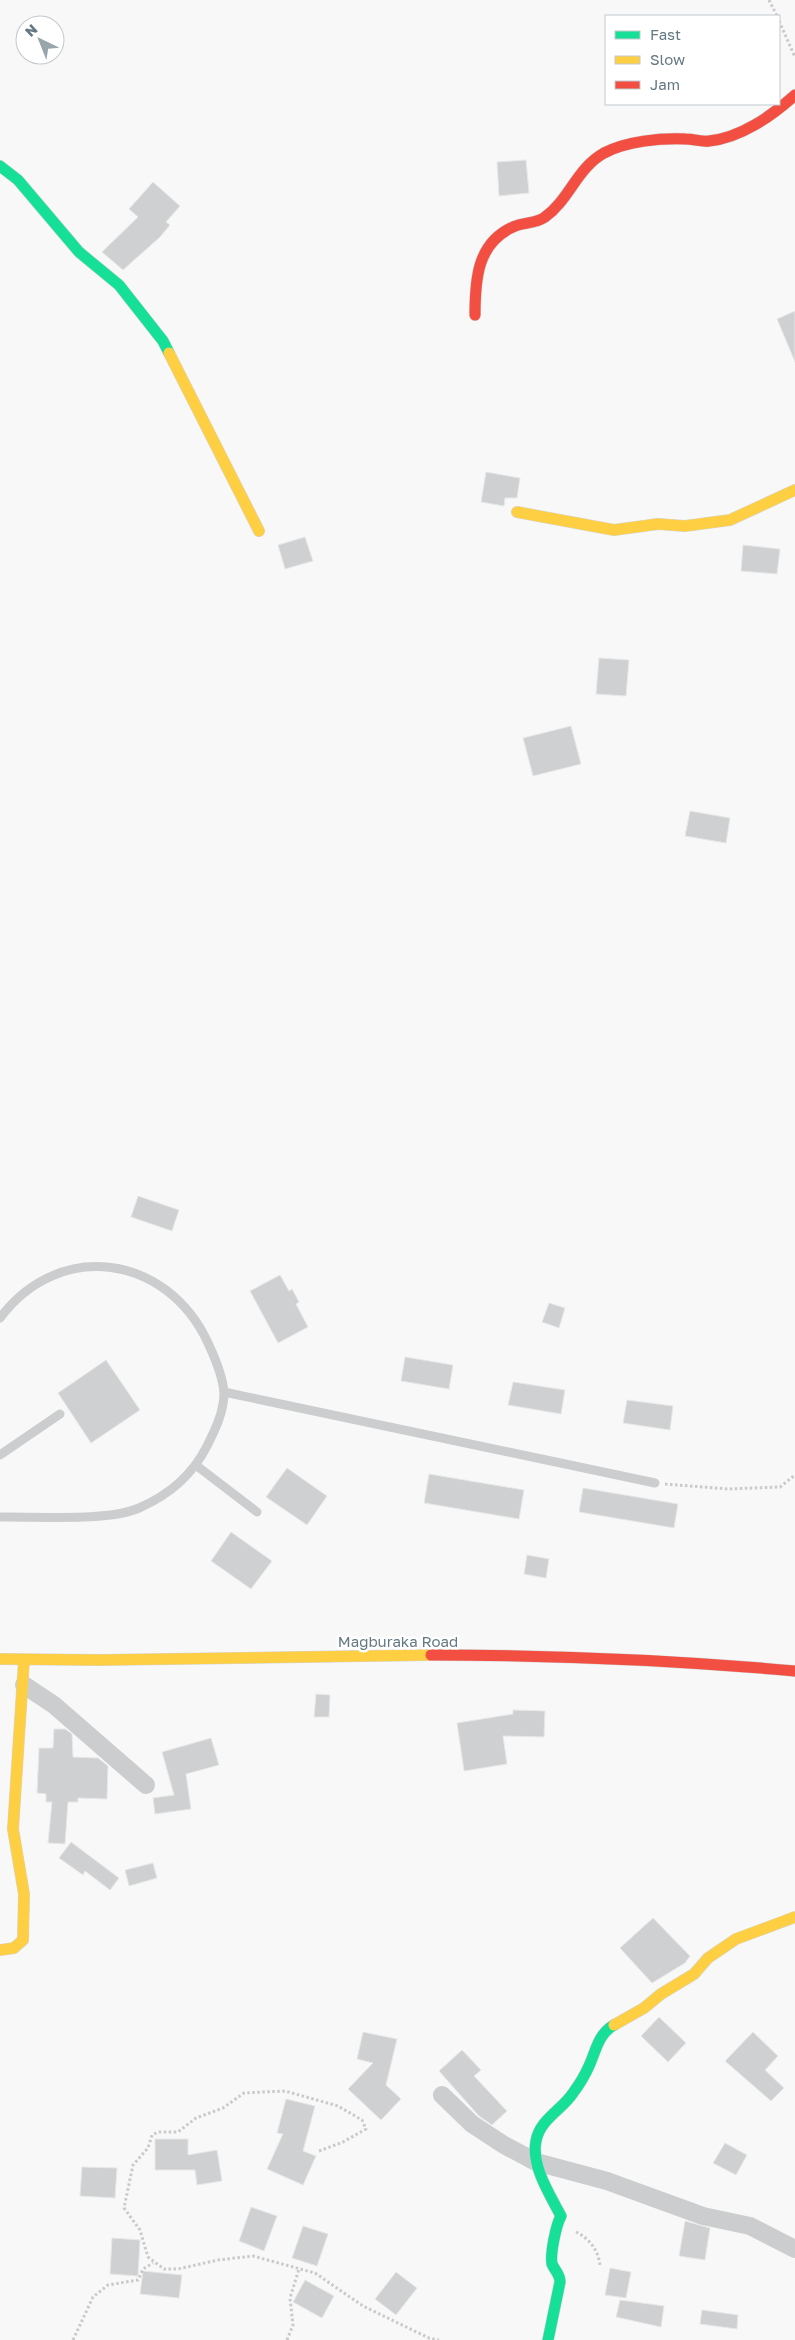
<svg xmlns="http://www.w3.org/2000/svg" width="795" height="2340" viewBox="0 0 795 2340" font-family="'Golos Text',sans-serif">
  <rect width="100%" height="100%" fill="#f8f8f8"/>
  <!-- building -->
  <g fill="#ced0d1" stroke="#e8e8e8">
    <polygon points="526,160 529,193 499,196 497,162"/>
    <polygon points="153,182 180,206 166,222 170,225 160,237 123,270 102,252 138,217 129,209"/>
    <polygon points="795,311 795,362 777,319"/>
    <polygon points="486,472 520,478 517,498 505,498 504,506 481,502"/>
    <polygon points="305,537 313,561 285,569 278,545"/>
    <polygon points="743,545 780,549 777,574 741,571"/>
    <polygon points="599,658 629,660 626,696 596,694"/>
    <polygon points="571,726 581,764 533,776 523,738"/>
    <polygon points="690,811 730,818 726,843 685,836"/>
    <polygon points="138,1196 179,1210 172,1231 131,1217"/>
    <polygon points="280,1275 289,1291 292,1289 299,1302 296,1304 308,1327 278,1343 250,1291"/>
    <polygon points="549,1303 565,1308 559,1328 542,1322"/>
    <polygon points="405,1357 453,1365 449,1389 401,1381"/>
    <polygon points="106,1360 140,1410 91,1443 58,1393"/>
    <polygon points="513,1382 565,1390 561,1414 508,1405"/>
    <polygon points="627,1400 673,1406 670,1430 623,1423"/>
    <polygon points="287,1468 327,1496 307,1525 266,1497"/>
    <polygon points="429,1474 524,1490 519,1519 424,1503"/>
    <polygon points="583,1488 678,1504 674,1528 579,1512"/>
    <polygon points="231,1532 272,1561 251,1589 211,1561"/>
    <polygon points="527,1555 549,1559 546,1578 524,1574"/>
    <polygon points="316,1694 330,1695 329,1717 314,1717"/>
    <polygon points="513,1710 545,1711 544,1737 503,1736 507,1764 464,1771 457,1723 513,1714"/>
    <polygon points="54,1729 65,1729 72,1734 73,1757 98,1758 108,1766 107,1799 78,1798 78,1802 68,1802 65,1844 48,1843 52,1802 46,1802 46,1794 37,1793 39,1748 53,1748"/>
    <polygon points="211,1738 219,1765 186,1774 191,1809 155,1814 153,1798 174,1795 162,1752"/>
    <polygon points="71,1842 119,1878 110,1890 85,1871 83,1875 59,1858"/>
    <polygon points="153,1863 157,1878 129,1886 125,1870"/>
    <polygon points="653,1918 690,1956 685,1963 652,1983 620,1948"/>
    <polygon points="659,2017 686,2043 668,2062 641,2036"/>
    <polygon points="363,2032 397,2039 386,2085 401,2099 381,2120 348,2089 373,2063 357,2059"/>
    <polygon points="753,2032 778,2056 765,2070 784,2088 771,2101 725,2061"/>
    <polygon points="462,2050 481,2070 474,2076 507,2111 492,2125 479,2116 439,2071"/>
    <polygon points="286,2099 315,2106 303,2151 316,2156 303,2185 267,2169 283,2134 277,2133"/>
    <polygon points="155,2139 188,2139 188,2155 217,2150 222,2181 197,2185 195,2170 155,2170"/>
    <polygon points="725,2143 747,2155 736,2175 713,2163"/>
    <polygon points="82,2167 117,2168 115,2198 80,2196"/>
    <polygon points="251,2207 277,2216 264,2251 239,2241"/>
    <polygon points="685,2221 710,2228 705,2260 679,2256"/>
    <polygon points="303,2226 328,2234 317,2266 292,2258"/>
    <polygon points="112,2238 140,2240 138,2276 110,2274"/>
    <polygon points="610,2268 631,2272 626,2298 605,2295"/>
    <polygon points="143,2271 182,2275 179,2298 140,2294"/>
    <polygon points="396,2272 417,2288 396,2315 375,2299"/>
    <polygon points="305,2280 334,2296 322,2318 293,2302"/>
    <polygon points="620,2300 664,2306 661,2327 616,2317"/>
    <polygon points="702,2310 738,2315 737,2329 700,2324"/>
  </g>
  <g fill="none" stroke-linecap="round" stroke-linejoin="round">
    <defs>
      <g id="fast">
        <polyline points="0,166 18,180 79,252 119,285 163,341 169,353"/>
        <path d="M548,2340L560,2282C560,2274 555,2271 552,2264C550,2254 556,2225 561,2216C550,2195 531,2166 536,2141C540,2119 562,2110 573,2093C579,2085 585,2075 589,2066C596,2051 598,2034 614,2025"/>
      </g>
      <g id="slow">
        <polyline points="169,353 259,531"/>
        <polyline points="517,512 614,530 658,524 685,526 730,520 795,490"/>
        <polyline points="0,1659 99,1660 431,1655"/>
        <polyline points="0,1950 14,1948 23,1940 24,1894 13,1829 24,1660"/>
        <polyline points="614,2025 644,2008 661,1994 694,1974 708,1958 736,1939 795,1917"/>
      </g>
      <g id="jam">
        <path d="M475,315C475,280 477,243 513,227C523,222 536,224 545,217C569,200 577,168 604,153C627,141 660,138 686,139C694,139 701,142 709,141C740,138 772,116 795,95"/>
        <path d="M431,1655C553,1655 673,1660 795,1671"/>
      </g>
    </defs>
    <!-- fast casing -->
    <use href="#fast" stroke="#d4d5d5" stroke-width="12"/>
    <!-- slow casing -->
    <use href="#slow" stroke="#d4d5d5" stroke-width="12"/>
    <!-- jam casing -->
    <use href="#jam" stroke="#d4d5d5" stroke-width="12"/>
    <!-- path -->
    <g stroke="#c9cacb" stroke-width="3" stroke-dasharray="2.5 2.5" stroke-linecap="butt">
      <polyline points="769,0 777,16"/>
      <polyline points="779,21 795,57"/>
      <polyline points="665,1484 728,1489 780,1487 795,1475"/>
      <polyline points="319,2151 343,2142 366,2129 362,2120 338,2106 285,2091 244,2093 223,2108 196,2118 178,2132 158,2132 152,2135 148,2148 133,2165 124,2208 140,2230 148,2257 164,2269 178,2269 218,2260 253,2256 315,2273 363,2306 429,2338 439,2340"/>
      <path d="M576,2232C589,2238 599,2251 600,2266"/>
      <polyline points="73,2340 93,2297 108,2285 138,2280 143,2269 153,2263"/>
      <polyline points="287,2340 293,2325 290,2298 299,2269"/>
    </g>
    <!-- lane -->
    <g stroke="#cbcdce" stroke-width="9">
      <path d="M0,1318C59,1239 167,1254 208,1343C215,1358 223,1376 224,1393C224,1412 215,1430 207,1446C192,1476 169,1495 139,1508C107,1522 37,1516 0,1517"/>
      <polyline points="224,1392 655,1483"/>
      <polyline points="0,1455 60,1414"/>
      <polyline points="197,1466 257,1512"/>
    </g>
    <!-- street -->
    <g stroke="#cbcdce" stroke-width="18">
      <polyline points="24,1685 54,1705 146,1785"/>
      <polyline points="442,2095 472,2124 504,2145 536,2162 607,2181 703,2216 750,2226 795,2249"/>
    </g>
    <!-- fast -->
    <use href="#fast" stroke="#16e098" stroke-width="11"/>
    <!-- slow -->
    <use href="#slow" stroke="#ffcf43" stroke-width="11"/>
    <!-- jam -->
    <use href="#jam" stroke="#f24e42" stroke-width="11"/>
  </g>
  <g text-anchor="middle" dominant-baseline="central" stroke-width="5" stroke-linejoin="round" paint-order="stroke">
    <!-- street labels -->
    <g font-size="15" fill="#647981" stroke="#fff">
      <text x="398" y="1641">Magburaka Road</text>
    </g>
  </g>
  <!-- legend -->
  <rect x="605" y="15" width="175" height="90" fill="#ffffff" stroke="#c1c9cd"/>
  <rect x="615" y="31" width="25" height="8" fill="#16e098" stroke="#c1c9cd"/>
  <text x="650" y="40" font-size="15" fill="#647981">Fast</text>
  <rect x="615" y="56" width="25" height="8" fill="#ffcf43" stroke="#c1c9cd"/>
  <text x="650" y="65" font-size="15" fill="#647981">Slow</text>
  <rect x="615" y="81" width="25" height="8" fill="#f24e42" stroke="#c1c9cd"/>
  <text x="650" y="90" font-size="15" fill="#647981">Jam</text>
  <!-- north arrow -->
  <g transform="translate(40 40) rotate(317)"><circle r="24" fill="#ffffff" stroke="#c1c9cd"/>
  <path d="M0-4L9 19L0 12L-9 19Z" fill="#98a5ab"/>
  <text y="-8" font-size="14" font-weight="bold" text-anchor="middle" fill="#647981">N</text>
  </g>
</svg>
